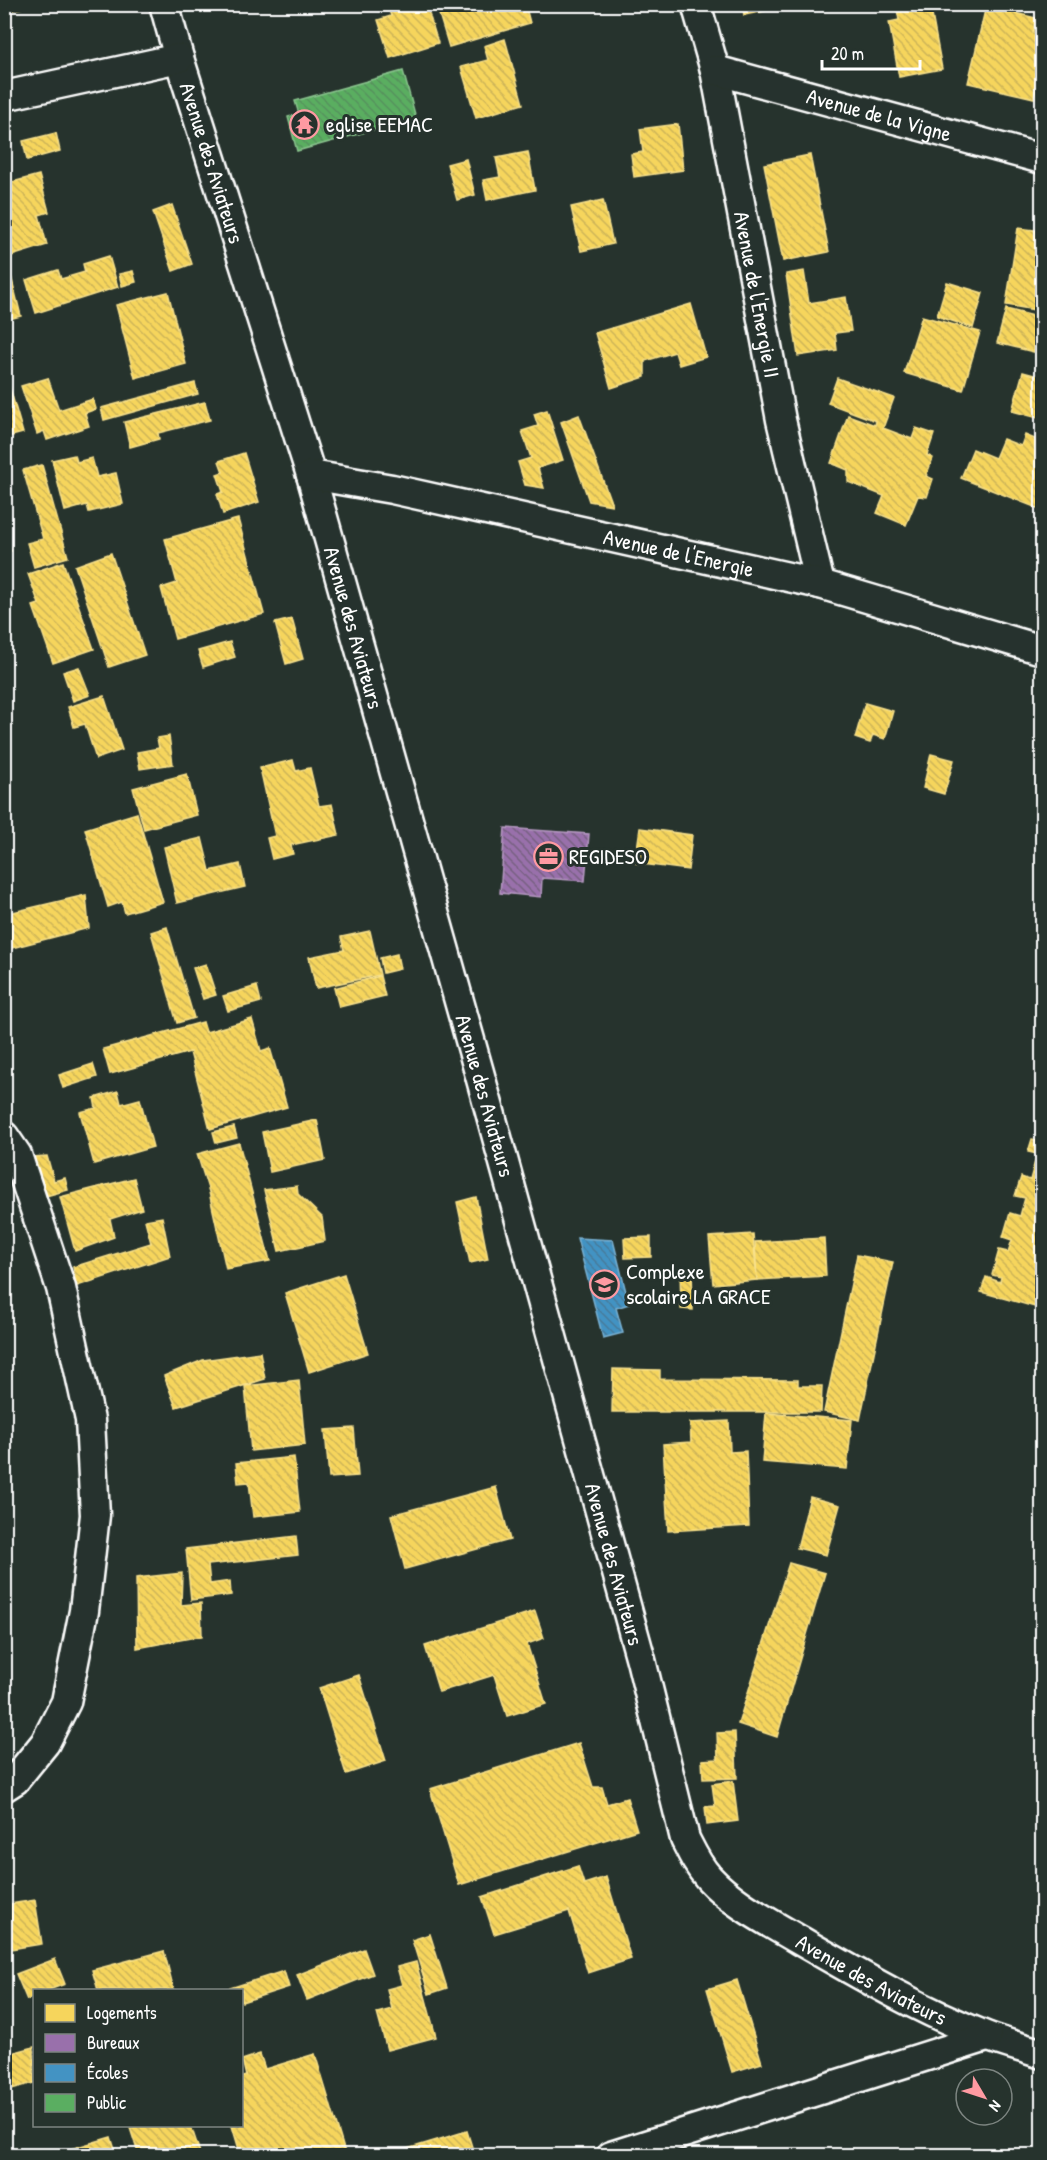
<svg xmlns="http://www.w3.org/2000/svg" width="1047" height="2160" viewBox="0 0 1047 2160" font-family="'Patrick Hand',sans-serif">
  <defs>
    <pattern id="homes-back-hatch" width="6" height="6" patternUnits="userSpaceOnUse" patternTransform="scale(1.5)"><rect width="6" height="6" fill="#f6d55c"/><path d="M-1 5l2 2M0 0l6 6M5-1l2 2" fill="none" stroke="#ccb358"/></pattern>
    <pattern id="offices-back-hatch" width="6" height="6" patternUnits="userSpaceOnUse" patternTransform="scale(1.5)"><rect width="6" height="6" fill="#9970ab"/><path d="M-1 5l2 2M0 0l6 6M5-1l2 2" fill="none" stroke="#766080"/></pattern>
    <pattern id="schools-back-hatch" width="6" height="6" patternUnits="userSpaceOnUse" patternTransform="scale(1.5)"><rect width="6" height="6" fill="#4393c3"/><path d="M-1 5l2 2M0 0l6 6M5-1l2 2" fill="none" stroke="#467a99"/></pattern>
    <pattern id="public-back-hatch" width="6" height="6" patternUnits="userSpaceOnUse" patternTransform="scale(1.5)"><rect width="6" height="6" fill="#5aae61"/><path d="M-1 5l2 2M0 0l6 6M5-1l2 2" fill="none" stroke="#56915b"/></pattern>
  </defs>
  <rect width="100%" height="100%" fill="#26332d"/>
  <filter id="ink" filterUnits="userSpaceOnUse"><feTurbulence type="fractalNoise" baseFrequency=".0167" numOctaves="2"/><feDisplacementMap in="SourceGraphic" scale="12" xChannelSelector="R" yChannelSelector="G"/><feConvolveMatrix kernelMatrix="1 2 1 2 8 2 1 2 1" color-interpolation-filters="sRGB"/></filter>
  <g filter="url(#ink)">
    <!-- homes -->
    <g fill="url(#homes-back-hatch)" stroke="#f9e28d" stroke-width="1.5">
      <polygon points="4,4 35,4 4,12"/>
      <polygon points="387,4 426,4 438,43 390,58 378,20 391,16"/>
      <polygon points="436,4 525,4 530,23 449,47"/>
      <polygon points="742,4 764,4 765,11 744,15"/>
      <polygon points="896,4 930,4 942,69 899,77 889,22 899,20"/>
      <polygon points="986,6 1036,18 1033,33 1042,35 1042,60 1034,98 968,83"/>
      <polygon points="505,39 523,104 476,118 461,67 488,60 484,46"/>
      <polygon points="678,124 683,170 634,177 631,154 643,152 640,129"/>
      <polygon points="56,133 60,151 27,160 23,141"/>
      <polygon points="528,152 535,190 487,200 483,180 500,177 496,158"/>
      <polygon points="810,155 829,252 783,261 764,164"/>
      <polygon points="466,159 475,195 457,200 447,164"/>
      <polygon points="39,175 49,212 39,215 47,245 8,257 4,246 4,181 5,184"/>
      <polygon points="603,200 613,244 581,251 571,207"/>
      <polygon points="172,205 192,264 173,271 153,212"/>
      <polygon points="1018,228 1042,231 1041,311 1006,305"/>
      <polygon points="109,256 118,287 36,313 26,280 58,270 61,279 85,272 83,264"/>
      <polygon points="133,271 136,282 122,286 119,274"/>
      <polygon points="804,271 809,303 846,297 851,331 835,333 837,350 798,356 786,274"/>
      <polygon points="11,276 21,316 5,320 4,277"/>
      <polygon points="947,282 983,293 973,328 937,316"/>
      <polygon points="168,292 186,364 135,378 116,305"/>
      <polygon points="691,304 706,357 679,365 675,352 645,361 645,377 611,388 595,333"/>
      <polygon points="1006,309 1042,318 1034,352 997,343"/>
      <polygon points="922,316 980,332 963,390 904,373"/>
      <polygon points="4,368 23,433 4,438"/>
      <polygon points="1023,372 1042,377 1042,419 1012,411"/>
      <polygon points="48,378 59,410 93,399 96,409 85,413 89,426 47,440 44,431 37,434 21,386"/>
      <polygon points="837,378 894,398 883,428 912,439 916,428 934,434 927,455 933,458 926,476 933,479 927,497 918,496 906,525 877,513 884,496 848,482 848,470 831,463 848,415 875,425 876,421 828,403"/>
      <polygon points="195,383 198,394 104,420 101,408"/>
      <polygon points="205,402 210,420 158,433 159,439 130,447 124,422"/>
      <polygon points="547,410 563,460 538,468 544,488 525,485 518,462 531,458 522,431 538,426 534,414"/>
      <polygon points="579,415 612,505 589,501 561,422"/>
      <polygon points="1025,435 1042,442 1042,510 961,478 973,449 995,458 1003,439 1021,446"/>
      <polygon points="244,453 259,502 223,514 217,494 223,492 217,474 223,472 219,461"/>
      <polygon points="75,455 77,462 92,458 97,477 116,473 123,504 89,512 87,505 65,511 52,460"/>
      <polygon points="42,465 68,557 34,567 27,543 43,539 23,470"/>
      <polygon points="238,519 264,614 175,639 161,588 177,583 165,539"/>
      <polygon points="4,529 11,551 4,553"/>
      <polygon points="111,553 145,655 109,667 75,566"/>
      <polygon points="63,562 94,649 53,663 33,606 39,604 28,574"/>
      <polygon points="292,619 303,659 286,664 275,623"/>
      <polygon points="230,642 235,657 203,667 198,651"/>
      <polygon points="79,667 90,695 73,701 63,672"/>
      <polygon points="104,696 122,750 96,759 85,724 74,727 68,707"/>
      <polygon points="865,703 893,711 885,739 873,735 870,743 855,738"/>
      <polygon points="169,736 173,764 140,769 137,752 159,748 157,738"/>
      <polygon points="931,754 954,760 944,794 923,788"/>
      <polygon points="293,760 296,771 310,768 319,806 332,804 339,835 291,845 293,854 272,859 267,838 275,836 260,768"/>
      <polygon points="187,774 197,815 144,829 133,788"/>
      <polygon points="137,813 163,902 125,913 122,902 108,907 85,829"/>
      <polygon points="640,828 692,835 688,870 635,863"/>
      <polygon points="202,838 210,871 240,864 245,887 177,903 164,847"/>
      <polygon points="86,895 89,928 4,950 4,914"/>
      <polygon points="167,927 194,1018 177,1023 151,932"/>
      <polygon points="370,931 380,975 316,988 309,957 344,950 341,937"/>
      <polygon points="397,954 400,969 383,973 380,958"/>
      <polygon points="206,964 216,995 203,999 193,968"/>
      <polygon points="380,976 385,996 339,1007 334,988"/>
      <polygon points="257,986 261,1002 228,1011 223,996"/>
      <polygon points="252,1019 261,1051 270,1048 287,1107 210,1129 190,1052 110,1074 103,1049 203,1022 206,1032"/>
      <polygon points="93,1064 97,1077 63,1088 59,1075"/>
      <polygon points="118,1091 121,1104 140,1099 153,1147 94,1164 80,1112 96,1108 94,1098"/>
      <polygon points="317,1120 325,1160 270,1172 262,1132"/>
      <polygon points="234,1127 237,1138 216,1143 213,1132"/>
      <polygon points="1032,1139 1042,1141 1042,1309 981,1292 986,1277 1000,1282 1001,1277 992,1275 999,1250 1008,1252 1012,1240 1003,1237 1010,1213 1020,1216 1025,1198 1015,1196 1021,1177 1030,1180 1037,1154 1028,1152"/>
      <polygon points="239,1143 270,1261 226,1269 209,1192 197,1154"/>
      <polygon points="47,1156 54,1181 65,1178 68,1190 42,1197 32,1157"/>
      <polygon points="134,1178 142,1209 110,1219 114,1237 75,1251 60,1197"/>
      <polygon points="297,1186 298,1194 322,1217 325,1241 279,1251 264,1190"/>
      <polygon points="476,1197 488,1259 470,1263 457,1202"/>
      <polygon points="162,1217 170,1256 77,1286 73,1267 151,1243 145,1220"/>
      <polygon points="753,1234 757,1280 713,1284 709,1237"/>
      <polygon points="651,1237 651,1257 625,1258 624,1238"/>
      <polygon points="824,1238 826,1276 757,1280 755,1242"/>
      <polygon points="857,1255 893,1262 860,1420 824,1412"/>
      <polygon points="692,1268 693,1310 681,1309 680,1269"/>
      <polygon points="344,1274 368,1353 309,1372 285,1293"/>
      <polygon points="260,1352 265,1379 176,1407 164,1376 203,1360"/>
      <polygon points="613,1369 660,1370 660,1379 798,1380 798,1386 822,1386 821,1412 612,1412"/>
      <polygon points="299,1380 305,1445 251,1451 245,1386"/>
      <polygon points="766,1413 852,1420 847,1469 762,1462"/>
      <polygon points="729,1421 730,1452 746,1451 749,1526 668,1531 663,1444 691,1442 690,1423"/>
      <polygon points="354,1428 358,1476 329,1478 325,1430"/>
      <polygon points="294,1457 300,1512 253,1517 249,1482 238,1483 236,1463"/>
      <polygon points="496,1487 510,1540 405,1569 391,1515"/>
      <polygon points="810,1497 840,1505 826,1555 797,1548"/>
      <polygon points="296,1536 298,1555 208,1565 210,1584 230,1581 231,1595 191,1600 186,1549"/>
      <polygon points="789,1563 825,1573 777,1737 738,1724"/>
      <polygon points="182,1573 181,1605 201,1603 202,1636 137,1648 136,1578"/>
      <polygon points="535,1611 544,1638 527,1644 546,1704 507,1716 494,1675 439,1692 425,1646"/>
      <polygon points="359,1675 386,1761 346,1774 319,1688"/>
      <polygon points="735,1732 737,1778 703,1779 702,1760 718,1759 717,1733"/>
      <polygon points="579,1743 593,1787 602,1787 607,1804 627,1798 637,1830 459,1885 430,1789"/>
      <polygon points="733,1781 738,1821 707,1825 705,1807 715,1806 712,1784"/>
      <polygon points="578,1866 584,1884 606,1877 631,1959 588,1973 569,1911 494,1934 482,1897"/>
      <polygon points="35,1900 42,1944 4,1950 4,1905"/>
      <polygon points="430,1934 447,1988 429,1994 412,1940"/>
      <polygon points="364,1949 373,1974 307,2000 297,1975"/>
      <polygon points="164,1951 174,1990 98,1990 92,1970"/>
      <polygon points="55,1959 65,1984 49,1990 34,1990 34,1997 27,2000 16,1974"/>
      <polygon points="416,1962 436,2037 387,2050 377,2013 392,2009 387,1989 402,1985 397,1967"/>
      <polygon points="284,1971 289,1987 242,2002 242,1990 224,1990"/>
      <polygon points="737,1980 762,2063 732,2072 707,1989"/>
      <polygon points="34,2047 34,2083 4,2091 4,2055"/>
      <polygon points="260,2054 265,2069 315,2054 346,2156 241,2156 232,2126 242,2126 242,2077 246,2076 242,2060"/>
      <polygon points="138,2126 191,2126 201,2156 139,2156 130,2128"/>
      <polygon points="467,2131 472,2147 440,2156 384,2156"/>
      <polygon points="111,2137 117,2156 58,2156 57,2153"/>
    </g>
    <!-- offices -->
    <polygon fill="url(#offices-back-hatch)" stroke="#b89bc4" stroke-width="1.5" points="505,828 589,834 585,881 542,878 541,897 500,893"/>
    <!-- schools -->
    <polygon fill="url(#schools-back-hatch)" stroke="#7bb3d5" stroke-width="1.5" points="577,1238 613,1240 629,1304 616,1308 623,1333 603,1338"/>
    <!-- public -->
    <polygon fill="url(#public-back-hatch)" stroke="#8cc690" stroke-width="1.5" points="403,71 416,118 297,151 288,117 299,114 295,101"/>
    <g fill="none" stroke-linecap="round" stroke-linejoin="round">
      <defs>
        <g id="minor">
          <path id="s1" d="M164,4L179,58L311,475L479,1072L641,1660L685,1839C692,1853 698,1866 709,1878C733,1904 769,1922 799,1940C860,1975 920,2010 986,2036C1004,2043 1024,2048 1042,2054"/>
          <path id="s2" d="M696,4L715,70L781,420L820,584"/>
          <path id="s3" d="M715,70L1042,159"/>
          <polyline points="4,96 179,58"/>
          <path id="s4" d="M311,475L392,489L820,584L1042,650"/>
          <polyline points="4,1136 17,1155 61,1288 90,1420 95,1515 84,1611 66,1702 45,1743 15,1780 4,1787"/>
          <polyline points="611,2156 987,2037"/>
        </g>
      </defs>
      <!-- minor casing -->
      <use href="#minor" stroke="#fff" stroke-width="33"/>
      <!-- minor -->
      <use href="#minor" stroke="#26332d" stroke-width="28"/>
    </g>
  </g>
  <!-- icons -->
  <defs>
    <symbol id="temple-ring" viewBox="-11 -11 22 22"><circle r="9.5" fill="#26332d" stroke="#ff9aa2" stroke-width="1.5"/><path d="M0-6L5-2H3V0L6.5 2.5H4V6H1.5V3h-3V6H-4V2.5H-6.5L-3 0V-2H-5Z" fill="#ff9aa2"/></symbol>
    <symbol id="office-ring" viewBox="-11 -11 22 22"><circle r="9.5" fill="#26332d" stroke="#ff9aa2" stroke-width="1.5"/><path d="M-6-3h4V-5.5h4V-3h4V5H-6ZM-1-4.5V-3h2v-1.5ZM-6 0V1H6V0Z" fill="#ff9aa2"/></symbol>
    <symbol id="school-ring" viewBox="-11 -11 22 22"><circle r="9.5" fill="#26332d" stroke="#ff9aa2" stroke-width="1.5"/><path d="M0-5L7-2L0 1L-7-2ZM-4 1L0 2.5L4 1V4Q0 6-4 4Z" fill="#ff9aa2"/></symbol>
  </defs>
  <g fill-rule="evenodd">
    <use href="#temple-ring" x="288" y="108" width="33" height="33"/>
    <use href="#office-ring" x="532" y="840" width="33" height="33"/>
    <use href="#school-ring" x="588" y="1268" width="33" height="33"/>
  </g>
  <g text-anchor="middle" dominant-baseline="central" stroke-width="6" stroke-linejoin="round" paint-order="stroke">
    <!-- street labels -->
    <g font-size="22" fill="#fff" stroke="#26332d">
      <text stroke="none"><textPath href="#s3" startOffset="170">Avenue de la Vigne</textPath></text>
      <text stroke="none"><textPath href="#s1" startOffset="166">Avenue des Aviateurs</textPath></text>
      <text stroke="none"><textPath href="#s2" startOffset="297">Avenue de l'Energie II</textPath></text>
      <text stroke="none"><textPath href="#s4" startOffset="376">Avenue de l'Energie</textPath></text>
      <text stroke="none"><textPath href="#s1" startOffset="652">Avenue des Aviateurs</textPath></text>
      <text stroke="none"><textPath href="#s1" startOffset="1138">Avenue des Aviateurs</textPath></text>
      <text stroke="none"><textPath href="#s1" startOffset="1624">Avenue des Aviateurs</textPath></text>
      <text stroke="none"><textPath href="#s1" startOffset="2146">Avenue des Aviateurs</textPath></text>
    </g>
    <!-- poi labels -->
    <g font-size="22" fill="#fff" stroke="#26332d" text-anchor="start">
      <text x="326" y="124">eglise EEMAC</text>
      <text x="569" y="856">REGIDESO</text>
      <text x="626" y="1271">Complexe<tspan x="626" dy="25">scolaire LA GRACE</tspan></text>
    </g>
  </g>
  <!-- margin -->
  <rect width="1047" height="2160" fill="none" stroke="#26332d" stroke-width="24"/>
  <rect x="12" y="12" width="1023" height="2136" fill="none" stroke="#fff" stroke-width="2" filter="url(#ink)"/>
  <!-- legend -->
  <rect x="33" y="1989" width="210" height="138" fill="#26332d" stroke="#7d8581" stroke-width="1.5"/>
  <rect x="45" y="2004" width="30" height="18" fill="#f6d55c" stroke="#7d8581" stroke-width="1.5"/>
  <text x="87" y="2019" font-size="18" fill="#ffffff">Logements</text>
  <rect x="45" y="2034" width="30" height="18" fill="#9970ab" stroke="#7d8581" stroke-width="1.5"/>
  <text x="87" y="2049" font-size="18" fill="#ffffff">Bureaux</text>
  <rect x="45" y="2064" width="30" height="18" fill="#4393c3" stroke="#7d8581" stroke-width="1.5"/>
  <text x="87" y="2079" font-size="18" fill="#ffffff">Écoles</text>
  <rect x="45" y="2094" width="30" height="18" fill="#5aae61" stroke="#7d8581" stroke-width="1.5"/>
  <text x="87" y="2109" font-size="18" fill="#ffffff">Public</text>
  <!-- north arrow -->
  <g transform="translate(984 2097) rotate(129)"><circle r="28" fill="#26332d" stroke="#7d8581" stroke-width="1.5"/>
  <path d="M0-4.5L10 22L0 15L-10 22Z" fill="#ff9aa2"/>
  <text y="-9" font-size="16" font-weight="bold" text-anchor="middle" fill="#ffffff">N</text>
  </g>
  <!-- scale -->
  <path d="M822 60v9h98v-9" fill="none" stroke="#ffffff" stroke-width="3"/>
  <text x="831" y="60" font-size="18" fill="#ffffff" stroke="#26332d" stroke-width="4.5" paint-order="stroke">20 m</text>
</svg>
